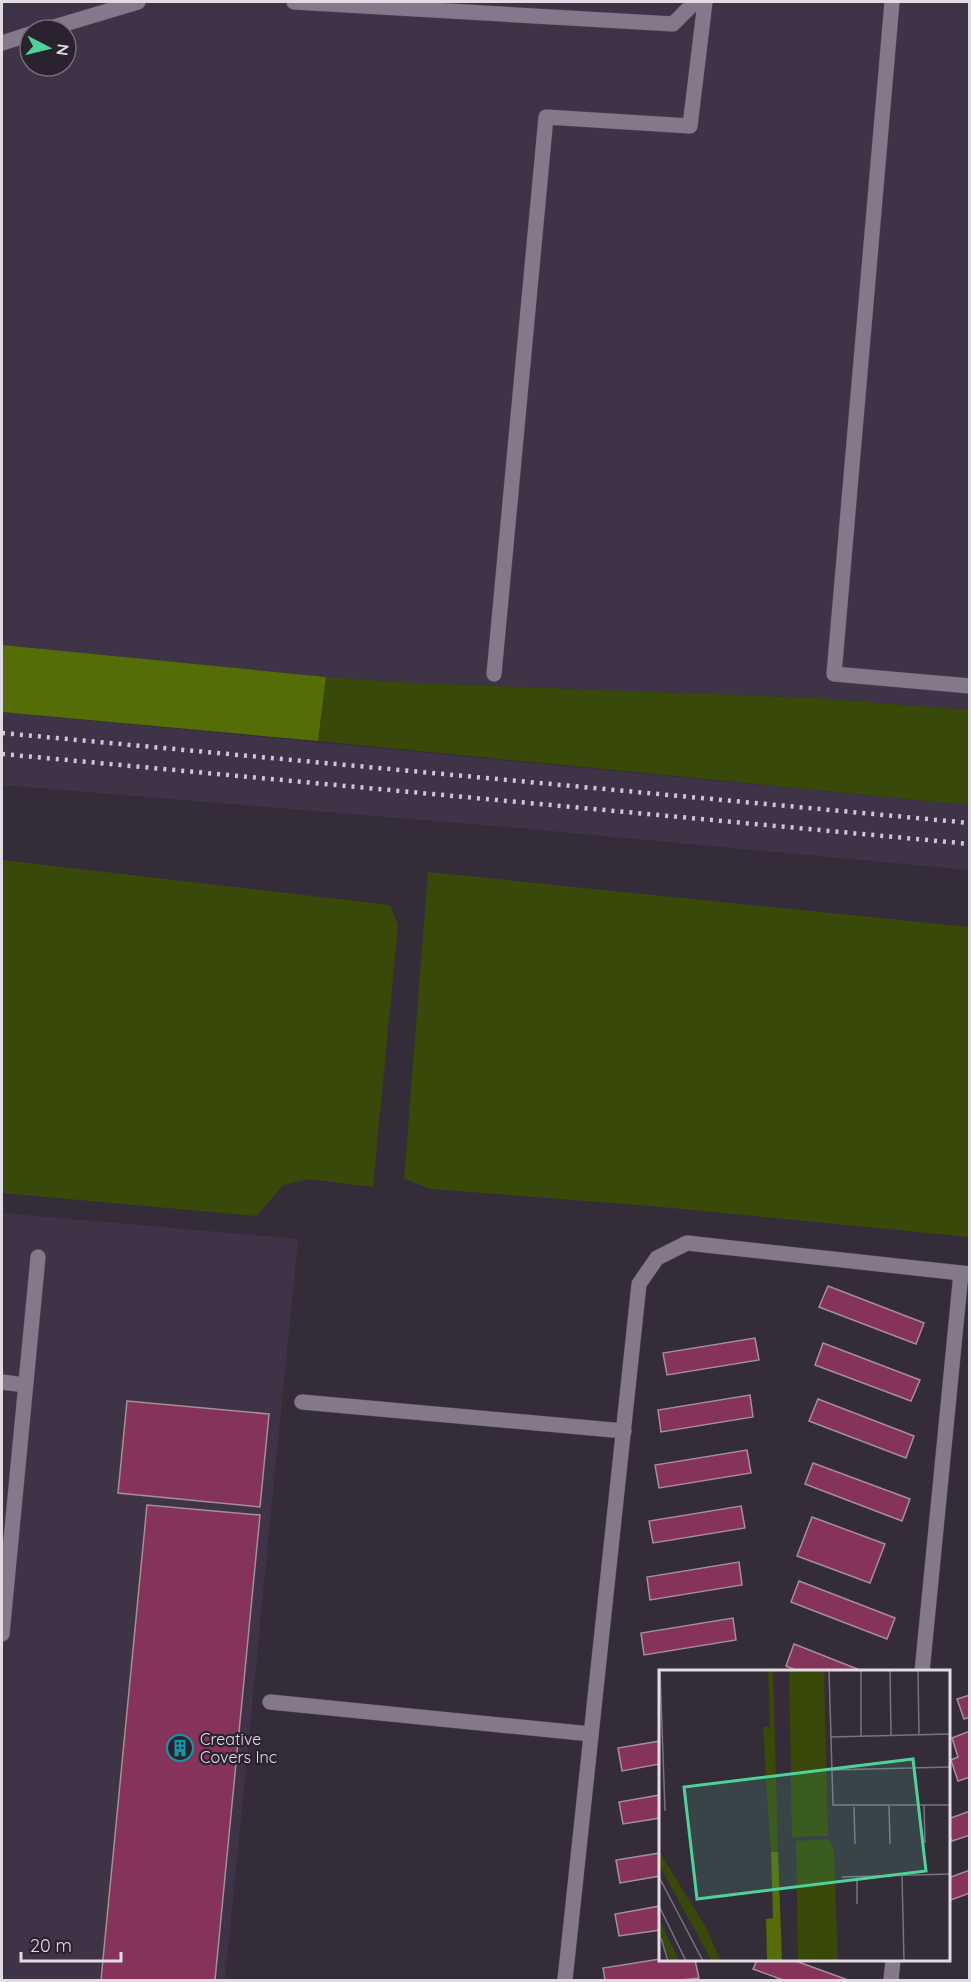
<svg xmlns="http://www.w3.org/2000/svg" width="971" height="1982" viewBox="0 0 971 1982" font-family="Quicksand,sans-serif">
  <rect width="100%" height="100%" fill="#352c3a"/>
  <!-- built -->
  <g fill="#3f3347" fill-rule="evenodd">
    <path d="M2,2H969V710L816,698L417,683L325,677L2,645ZM30,30H66V66H30Z"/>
    <polygon points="2,712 969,805 969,870 507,827 2,785"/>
    <polygon points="2,1213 298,1239 225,1980 2,1980"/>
  </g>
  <!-- green -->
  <g fill="#38490a">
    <polygon points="326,677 417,683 816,698 969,710 969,805 318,741"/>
    <polygon points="2,860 390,905 398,925 373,1187 309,1179 283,1185 257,1216 2,1193"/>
    <polygon points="428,872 969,927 969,1237 651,1206 432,1189 404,1179"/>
  </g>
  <!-- forest -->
  <polygon fill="#546d06" points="2,645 326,677 318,741 2,712"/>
  <!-- building -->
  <g fill="#85335a" stroke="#a58f97" stroke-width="1.5">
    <polygon points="828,1286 924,1323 916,1344 819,1307"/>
    <polygon points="755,1338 759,1360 667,1375 663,1353"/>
    <polygon points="823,1343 920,1380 911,1401 815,1365"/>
    <polygon points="750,1395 753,1417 661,1432 658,1410"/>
    <polygon points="818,1399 914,1436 906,1458 809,1421"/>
    <polygon points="127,1401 269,1414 260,1507 118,1493"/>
    <polygon points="747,1450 751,1473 659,1488 655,1465"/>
    <polygon points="813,1463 910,1499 902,1521 805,1484"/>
    <polygon points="147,1505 260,1515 215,1980 101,1980"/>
    <polygon points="741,1506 745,1528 653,1543 649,1521"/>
    <polygon points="812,1517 885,1544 870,1583 797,1556"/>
    <polygon points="739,1562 742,1585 650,1600 647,1577"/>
    <polygon points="799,1581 895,1618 887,1639 791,1602"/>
    <polygon points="733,1618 736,1640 644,1655 641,1633"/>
    <polygon points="794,1644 865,1672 800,1672 786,1666"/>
    <polygon points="970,1695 970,1717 964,1719 957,1699"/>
    <polygon points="970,1731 970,1777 958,1781 951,1760 958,1757 952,1738"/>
    <polygon points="660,1741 660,1764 622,1771 618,1748"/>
    <polygon points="660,1795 660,1818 623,1824 619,1802"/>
    <polygon points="970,1811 970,1835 952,1841 948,1831 948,1819"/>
    <polygon points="660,1853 660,1876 620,1883 616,1860"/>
    <polygon points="970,1870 970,1893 948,1901 948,1878"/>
    <polygon points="660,1906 660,1930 619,1936 615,1914"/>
    <polygon points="660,1959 695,1960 699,1978 682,1980 605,1980 603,1968"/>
    <polygon points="757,1960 793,1960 848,1980 783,1980 753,1969"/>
  </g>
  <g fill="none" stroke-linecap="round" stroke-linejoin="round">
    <defs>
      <g id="service">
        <polyline points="294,2 673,24 695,2"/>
        <polyline points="892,2 834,674 970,686"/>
        <polyline points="44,30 138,2"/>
        <polyline points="2,43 30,34"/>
        <polyline points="494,674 546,117 690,126 705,2"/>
      </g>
      <g id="minor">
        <polyline points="2,1382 25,1385"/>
        <polyline points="302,1402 624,1431"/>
        <polyline points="2,1634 38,1257"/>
        <polyline points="922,1672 961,1273"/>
        <polyline points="270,1702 591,1734"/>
        <polyline points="565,1980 639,1284 657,1258 687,1243 970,1274"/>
        <polyline points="891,1980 893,1960"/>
      </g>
    </defs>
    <!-- service casing -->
    <use href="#service" stroke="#4f4854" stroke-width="16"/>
    <!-- minor casing -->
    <use href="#minor" stroke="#4f4854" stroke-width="16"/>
    <!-- service -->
    <use href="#service" stroke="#83798a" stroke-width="15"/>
    <!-- minor -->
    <use href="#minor" stroke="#83798a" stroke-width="15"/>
    <!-- rail -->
    <g stroke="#cec8d1" stroke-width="4.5" stroke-dasharray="3 6" stroke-linecap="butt">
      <polyline points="2,733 970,823"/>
      <polyline points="2,754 970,844"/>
    </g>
  </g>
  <!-- icons -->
  <defs>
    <symbol id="building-ring" viewBox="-11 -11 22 22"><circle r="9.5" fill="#2b2230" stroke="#0f9aa8" stroke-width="1.5"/><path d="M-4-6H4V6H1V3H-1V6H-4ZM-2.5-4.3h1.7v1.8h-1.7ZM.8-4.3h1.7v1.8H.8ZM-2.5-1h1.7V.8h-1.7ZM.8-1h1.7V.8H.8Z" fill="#0f9aa8"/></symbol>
  </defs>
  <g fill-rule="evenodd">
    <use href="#building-ring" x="165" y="1733" width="30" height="30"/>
  </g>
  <g text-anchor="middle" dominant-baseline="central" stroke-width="4.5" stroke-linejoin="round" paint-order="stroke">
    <!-- poi labels -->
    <g font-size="16" fill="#e1dbe4" stroke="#2b2230" text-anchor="start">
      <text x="200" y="1739">Creative<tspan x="200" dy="18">Covers Inc</tspan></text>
    </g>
  </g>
  <!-- overview -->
  <g transform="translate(659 1670)">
    <rect width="291" height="291" fill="#352c3a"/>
    <path d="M109,0H114L119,182H112L108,125L104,57H111ZM130,0H165L169,166L133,167ZM170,169L175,182L179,291H139L137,171ZM0,181L46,256L62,291H53L0,195ZM0,250L16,282L20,291H12L0,263Z" fill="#38490a"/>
    <path d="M112,182H119L123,291H108L107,249L114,248Z" fill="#546d06"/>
    <path fill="none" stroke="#7a727e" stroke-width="1.5" d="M1,0L6,141M170,0L174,135H291M202,0V67M231,0L232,66M259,0L260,65M171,67L291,64M172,100L291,97M265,135L266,173M230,136L231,174M195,137L196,174M243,205L245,291M198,206V234M0,207L44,291M183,207L291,204M0,236L27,291M2,268L9,291"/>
    <path fill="#4dd39a" fill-opacity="0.15" stroke="#4dd39a" stroke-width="3" d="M254,89L267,201L38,229L25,117Z"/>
    <rect width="291" height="291" fill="none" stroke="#e1dbe4" stroke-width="3"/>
  </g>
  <!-- border -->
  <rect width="971" height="1982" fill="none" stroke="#e1dbe4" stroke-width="6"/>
  <!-- north arrow -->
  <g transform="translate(48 48) rotate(97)"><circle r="28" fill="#2b2230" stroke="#746c78" stroke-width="1.5"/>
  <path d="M0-4.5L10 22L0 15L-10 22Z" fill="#4dd39a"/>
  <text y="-9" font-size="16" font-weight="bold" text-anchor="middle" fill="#e1dbe4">N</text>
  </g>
  <!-- scale -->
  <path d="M21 1952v9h100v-9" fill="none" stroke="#e1dbe4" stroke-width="3"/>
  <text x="30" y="1952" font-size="18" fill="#e1dbe4" stroke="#2b2230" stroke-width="4.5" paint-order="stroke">20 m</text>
</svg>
